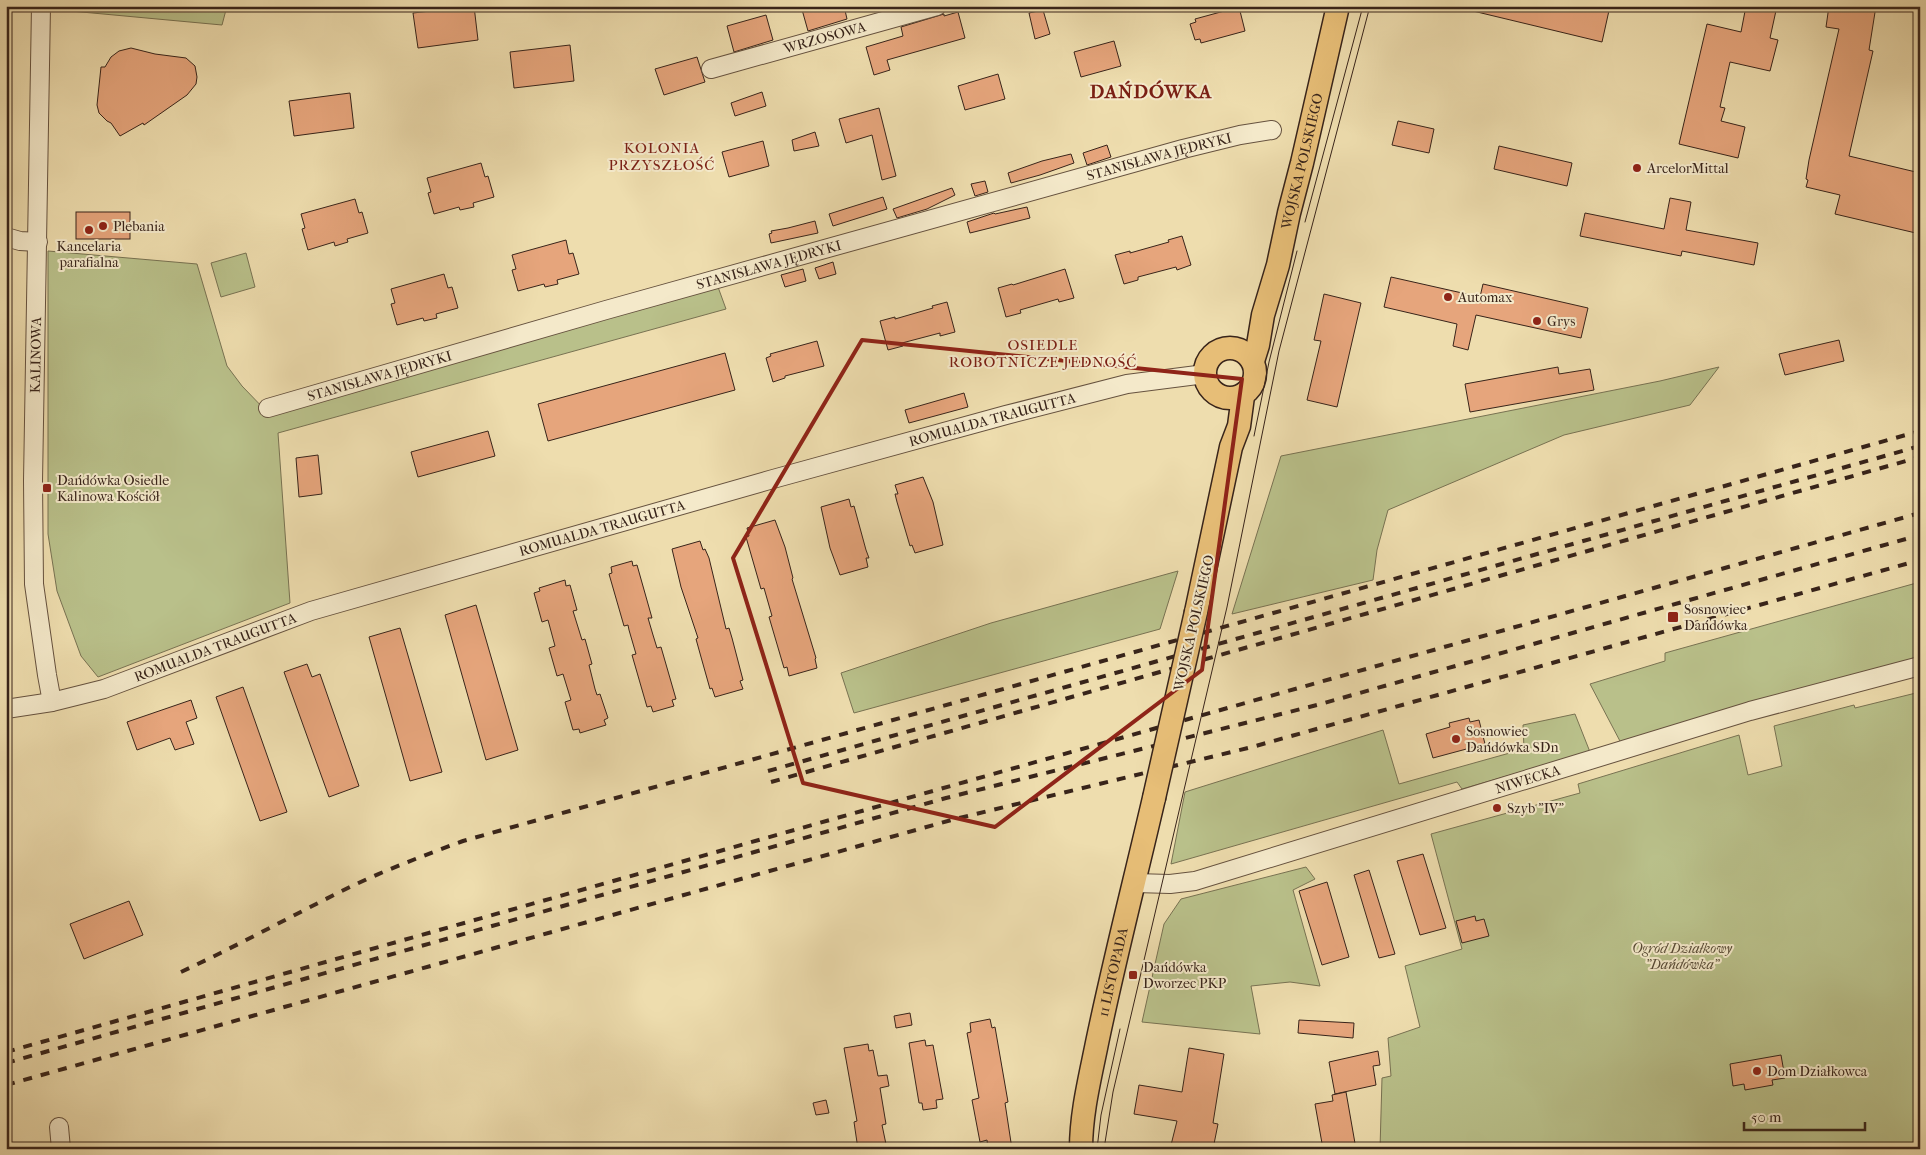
<svg xmlns="http://www.w3.org/2000/svg" width="1926" height="1155" viewBox="0 0 1926 1155" font-family="'IM FELL French Canon',serif">
  <rect width="100%" height="100%" fill="#eeddae"/>
  <filter id="stains"><feTurbulence type="fractalNoise" baseFrequency=".004" numOctaves="4"/><feColorMatrix values="0 0 0 0 .2 0 0 0 0 .09 0 0 0 0 .02 0 0 0 .5 -.17"/></filter>
  <radialGradient id="worn" r=".72"><stop offset=".6" stop-color="#630" stop-opacity="0"/><stop offset="1" stop-color="#630" stop-opacity=".3"/></radialGradient>
  <!-- green -->
  <g fill="#b9c08a" stroke="#787252">
    <polygon points="60,6 227,6 222,25 60,10"/>
    <polygon points="48,251 197,264 227,366 242,386 269,414 718,287 726,309 278,433 290,603 98,677 81,656 57,591 48,534"/>
    <polygon points="246,253 255,287 221,297 211,263"/>
    <polygon points="1719,367 1690,405 1564,435 1388,510 1377,550 1373,580 1232,614 1281,456 1660,381"/>
    <polygon points="1178,571 1160,629 854,713 841,673 991,623"/>
    <polygon points="1920,582 1920,660 1621,743 1590,684 1665,661 1665,653"/>
    <polygon points="1920,692 1920,1149 1380,1149 1382,1078 1391,1076 1388,1038 1420,1027 1405,966 1462,949 1431,834 1580,793 1578,784 1739,735 1748,775 1782,766 1774,726 1854,705 1855,708"/>
    <polygon points="1575,714 1590,752 1462,789 1457,782 1171,864 1185,792 1383,730 1399,784 1524,749 1523,725"/>
    <polygon points="1306,867 1315,879 1293,890 1320,986 1290,982 1251,986 1260,1034 1142,1022 1164,924 1181,899"/>
  </g>
  <!-- building -->
  <g fill="#e6a57c" stroke="#38241a">
    <polygon points="474,6 478,40 418,48 413,13"/>
    <polygon points="801,6 844,6 847,19 808,31"/>
    <polygon points="1474,6 1610,6 1602,42 1473,11"/>
    <polygon points="1746,6 1777,6 1770,38 1778,40 1770,71 1730,62 1720,107 1725,108 1721,121 1745,127 1738,158 1679,144 1707,24 1741,32"/>
    <polygon points="1829,6 1876,6 1869,50 1873,51 1849,156 1920,173 1920,234 1835,214 1840,195 1806,187 1808,180 1806,179 1809,160 1839,29 1826,27"/>
    <polygon points="1239,7 1245,31 1201,43 1200,39 1195,40 1190,24 1196,22 1195,19"/>
    <polygon points="1043,10 1050,34 1035,39 1029,13"/>
    <polygon points="958,12 965,38 887,60 890,70 874,75 866,47 903,36 901,27 944,14 944,16"/>
    <polygon points="766,15 773,40 734,52 727,26"/>
    <polygon points="1114,41 1121,66 1081,77 1074,52"/>
    <polygon points="570,45 574,81 514,88 510,52"/>
    <polygon points="131,48 155,54 186,58 195,66 197,77 196,84 187,95 144,125 143,123 120,136 111,123 107,121 99,113 97,105 101,67 105,67 111,57 119,51"/>
    <polygon points="697,57 705,82 664,95 655,69"/>
    <polygon points="998,74 1005,99 965,110 958,86"/>
    <polygon points="762,92 766,106 735,116 731,103"/>
    <polygon points="350,93 354,128 294,136 289,101"/>
    <polygon points="879,108 896,176 882,180 872,135 846,143 839,119"/>
    <polygon points="1398,121 1434,129 1429,153 1392,145"/>
    <polygon points="815,132 819,146 794,151 792,140"/>
    <polygon points="763,141 769,166 729,177 722,152"/>
    <polygon points="1107,145 1111,157 1087,165 1083,153"/>
    <polygon points="1499,146 1572,163 1567,186 1494,169"/>
    <polygon points="1071,154 1074,163 1040,175 1011,183 1008,173 1042,161"/>
    <polygon points="481,163 485,177 488,176 494,197 473,203 474,207 460,210 459,207 434,214 428,193 431,192 427,178"/>
    <polygon points="985,181 988,192 975,196 971,184"/>
    <polygon points="952,188 955,195 927,209 897,218 893,209"/>
    <polygon points="883,197 887,209 833,226 829,214"/>
    <polygon points="1670,198 1691,202 1686,230 1758,243 1754,265 1682,251 1681,256 1580,236 1585,213 1664,229"/>
    <polygon points="355,199 359,213 362,212 368,233 347,239 348,242 335,246 334,242 308,250 302,229 305,228 301,214"/>
    <polygon points="1027,207 1030,218 970,233 967,222 994,213 995,214"/>
    <rect x="76" y="212" width="54" height="27"/>
    <polygon points="815,221 818,233 771,243 769,234 772,233 771,231 788,228"/>
    <polygon points="1182,236 1191,265 1177,270 1176,267 1138,277 1138,280 1124,284 1115,255 1130,251 1130,253 1169,242 1168,240"/>
    <polygon points="566,240 569,254 573,253 579,274 557,280 558,284 545,287 544,284 518,291 512,270 516,269 512,255"/>
    <polygon points="833,262 836,274 819,279 815,268"/>
    <polygon points="803,269 806,281 785,287 781,275"/>
    <polygon points="1065,269 1074,298 1059,302 1058,299 1020,310 1021,313 1006,317 998,288 1012,284 1013,285"/>
    <polygon points="444,274 448,288 452,287 458,308 436,314 437,318 424,321 423,318 397,325 391,304 395,303 391,289"/>
    <polygon points="1391,277 1480,297 1483,284 1588,308 1581,338 1476,315 1468,350 1453,346 1457,324 1384,307"/>
    <polygon points="1324,294 1361,303 1337,407 1307,400 1321,341 1314,340"/>
    <polygon points="947,302 955,332 940,336 940,333 902,343 903,346 888,350 880,321 895,317 895,319 933,308 932,306"/>
    <polygon points="1839,340 1844,361 1785,375 1779,354"/>
    <polygon points="817,341 824,366 785,376 785,378 773,382 766,358 771,356 770,354"/>
    <polygon points="725,353 735,390 548,441 538,404"/>
    <polygon points="1558,367 1559,374 1590,369 1594,390 1470,412 1465,384"/>
    <polygon points="964,393 968,407 909,423 905,410"/>
    <polygon points="488,431 495,456 418,477 411,452"/>
    <polygon points="318,455 322,494 299,497 296,458"/>
    <polygon points="923,477 933,502 943,545 915,553 912,545 910,546 897,502 895,494 898,494 895,485"/>
    <polygon points="849,499 851,507 854,506 866,550 869,558 866,558 868,567 840,575 830,548 821,507"/>
    <polygon points="775,520 785,547 793,578 792,579 816,658 815,659 817,668 789,676 787,667 784,668 769,617 772,616 764,588 761,589 746,537 749,536 747,528"/>
    <polygon points="700,541 703,550 705,549 709,558 726,629 729,628 732,638 743,680 740,681 743,689 715,697 712,688 710,689 701,657 696,639 698,638 681,587 672,549"/>
    <polygon points="632,561 633,566 637,565 652,618 648,618 653,635 657,648 661,647 676,699 672,700 674,706 653,712 651,706 647,707 632,655 636,654 629,630 628,625 624,626 609,574 612,573 611,567"/>
    <polygon points="565,580 566,586 570,585 577,610 573,611 582,640 585,639 592,664 589,665 595,689 597,695 600,694 608,718 604,720 606,725 580,733 579,729 573,730 565,702 571,700 563,674 557,676 549,648 555,646 548,620 542,622 534,593 540,591 539,588"/>
    <polygon points="476,605 518,750 486,760 445,615"/>
    <polygon points="400,628 442,772 410,781 369,637"/>
    <polygon points="307,664 312,677 320,674 359,786 329,797 284,672"/>
    <polygon points="243,687 287,812 260,821 216,697"/>
    <polygon points="191,700 197,718 186,722 194,744 175,750 170,738 137,750 127,722"/>
    <polygon points="1469,718 1470,722 1479,720 1485,744 1433,758 1426,734 1450,727 1449,723"/>
    <polygon points="1423,854 1446,928 1420,935 1397,861"/>
    <polygon points="1369,870 1395,954 1379,958 1354,875"/>
    <polygon points="1327,882 1349,957 1322,965 1299,891"/>
    <polygon points="129,901 143,935 84,959 70,924"/>
    <polygon points="1475,916 1476,921 1484,919 1489,936 1462,943 1456,921"/>
    <polygon points="910,1013 912,1025 896,1028 894,1016"/>
    <polygon points="990,1019 992,1028 995,1027 1008,1102 1005,1103 1012,1149 988,1149 987,1140 980,1142 972,1100 979,1098 967,1033 971,1032 970,1023"/>
    <polygon points="1299,1020 1354,1023 1353,1038 1298,1033"/>
    <polygon points="925,1040 926,1046 933,1045 943,1099 936,1100 937,1108 923,1110 922,1103 919,1103 909,1043"/>
    <polygon points="868,1044 869,1051 873,1050 878,1076 887,1075 889,1086 880,1088 886,1124 882,1125 887,1149 858,1149 855,1129 854,1122 857,1121 844,1048"/>
    <polygon points="1189,1048 1224,1054 1213,1123 1218,1124 1213,1149 1170,1149 1177,1121 1134,1114 1139,1085 1182,1092"/>
    <polygon points="1378,1051 1380,1065 1373,1066 1376,1085 1335,1094 1329,1062"/>
    <polygon points="1781,1055 1785,1078 1772,1080 1773,1085 1745,1090 1744,1084 1733,1086 1730,1064"/>
    <polygon points="1346,1092 1356,1149 1323,1149 1315,1104 1333,1101 1332,1095"/>
    <polygon points="826,1100 829,1113 816,1115 813,1103"/>
  </g>
  <g fill="none" stroke-linecap="round" stroke-linejoin="round">
    <defs>
      <g id="minor">
        <polyline points="41,6 33,481 34,584 47,675 52,702"/>
        <path id="s1" d="M711,69L937,6"/>
        <polyline points="6,237 20,241 38,242"/>
        <path id="s2" d="M268,408L606,310L1183,149L1240,135L1272,130"/>
        <path id="s3" d="M6,709L52,702L104,689L311,611L773,479L1006,415L1127,384L1205,374"/>
        <path id="s4" d="M1135,883L1170,884L1195,881L1750,711L1920,666"/>
        <polyline points="59,1127 61,1149"/>
      </g>
      <g id="major">
        <circle cx="1230" cy="373" r="25"/>
        <path id="s5" d="M1253,361L1258,345L1263,315L1278,265L1289,213L1302,163L1338,6"/>
        <polyline points="1196,612 1231,447 1239,426 1243,396"/>
        <path id="s6" d="M1081,1149C1081,1113 1090,1078 1097,1043C1114,961 1135,880 1154,798"/>
      </g>
    </defs>
    <!-- minor casing -->
    <use href="#minor" stroke="#66523f" stroke-width="20"/>
    <!-- major casing -->
    <use href="#major" stroke="#38241a" stroke-width="25"/>
    <!-- minor -->
    <use href="#minor" stroke="#f4e9ca" stroke-width="18"/>
    <!-- major -->
    <use href="#major" stroke="#e7be77" stroke-width="22"/>
    <!-- tram -->
    <g stroke="#38241a" stroke-width="1">
      <polyline points="1305,222 1363,6"/>
      <polyline points="1254,436 1269,362 1297,251"/>
      <polyline points="1097,1149 1101,1115 1120,1029"/>
      <polyline points="1104,1149 1113,1092 1227,607 1279,351 1370,6"/>
    </g>
    <!-- rail -->
    <g stroke="#38241a" stroke-width="4" stroke-dasharray="9 9" stroke-linecap="butt">
      <polyline points="768,771 1920,446"/>
      <polyline points="771,782 1920,457"/>
      <path d="M181,972C239,945 295,914 352,886C388,869 425,855 463,841L1920,431"/>
      <polyline points="6,1052 1920,513"/>
      <polyline points="6,1063 946,798 1317,705 1920,535"/>
      <polyline points="6,1085 955,819 1252,747 1920,560"/>
    </g>
    <defs>
      <polyline id="major-bridge" points="1154,798 1196,612"/>
    </defs>
    <!-- major-bridge casing -->
    <use href="#major-bridge" stroke="#38241a" stroke-width="25" stroke-linecap="butt"/>
    <!-- major-bridge -->
    <use href="#major-bridge" stroke="#e7be77" stroke-width="22"/>
  </g>
  <!-- marked area -->
  <path fill="none" stroke="#8f2418" stroke-width="4" stroke-linejoin="round" d="M862,340L1242,379L1202,670L995,827L803,783L733,558Z"/>
  <!-- markers -->
  <g fill="#8f2418" stroke="#f4e9ca" stroke-width="2">
    <circle cx="1637" cy="168" r="5"/>
    <circle cx="103" cy="226" r="5"/>
    <circle cx="89" cy="230" r="5"/>
    <circle cx="1448" cy="297" r="5"/>
    <circle cx="1537" cy="321" r="5"/>
    <rect x="42" y="483" width="10" height="10" rx="2.5"/>
    <rect x="1667" y="611" width="12" height="12" rx="2.5"/>
    <circle cx="1456" cy="739" r="5"/>
    <circle cx="1497" cy="808" r="5"/>
    <rect x="1128" y="970" width="10" height="10" rx="2.5"/>
    <circle cx="1757" cy="1071" r="5"/>
  </g>
  <g text-anchor="middle" dominant-baseline="central" stroke-width="4" stroke-linejoin="round" paint-order="stroke">
    <!-- street labels -->
    <g font-size="14" fill="#38241a" stroke="#f4e9ca">
      <text stroke="none"><textPath href="#s1" startOffset="118">WRZOSOWA</textPath></text>
      <text stroke="none"><textPath href="#s2" startOffset="926">STANISŁAWA JĘDRYKI</textPath></text>
      <text stroke="none"><textPath href="#s5" startOffset="206">WOJSKA POLSKIEGO</textPath></text>
      <text stroke="none"><textPath href="#s2" startOffset="521">STANISŁAWA JĘDRYKI</textPath></text>
      <text transform="translate(36 355) rotate(-89)">KALINOWA</text>
      <text stroke="none"><textPath href="#s2" startOffset="116">STANISŁAWA JĘDRYKI</textPath></text>
      <text stroke="none"><textPath href="#s3" startOffset="1029">ROMUALDA TRAUGUTTA</textPath></text>
      <text stroke="none"><textPath href="#s3" startOffset="624">ROMUALDA TRAUGUTTA</textPath></text>
      <text transform="translate(1194 623) rotate(-77)">WOJSKA POLSKIEGO</text>
      <text stroke="none"><textPath href="#s3" startOffset="219">ROMUALDA TRAUGUTTA</textPath></text>
      <text stroke="none"><textPath href="#s4" startOffset="408">NIWECKA</textPath></text>
      <text stroke="none"><textPath href="#s6" startOffset="180">11 LISTOPADA</textPath></text>
    </g>
    <!-- poi labels -->
    <g font-size="14" fill="#38241a" stroke="#f4e9ca" text-anchor="start">
      <text x="1647" y="168">ArcelorMittal</text>
      <text x="113" y="226">Plebania</text>
      <text x="89" y="246" text-anchor="middle">Kancelaria<tspan x="89" dy="16">parafialna</tspan></text>
      <text x="1458" y="297">Automax</text>
      <text x="1547" y="321">Grys</text>
      <text x="57" y="480">Dańdówka Osiedle<tspan x="57" dy="16">Kalinowa Kościół</tspan></text>
      <text x="1684" y="609">Sosnowiec<tspan x="1684" dy="16">Dańdówka</tspan></text>
      <text x="1466" y="731">Sosnowiec<tspan x="1466" dy="16">Dańdówka SDn</tspan></text>
      <text x="1507" y="808">Szyb "IV"</text>
      <text x="1143" y="967">Dańdówka<tspan x="1143" dy="16">Dworzec PKP</tspan></text>
      <text x="1767" y="1071">Dom Działkowca</text>
    </g>
    <!-- park labels -->
    <g font-size="14" font-style="italic" fill="#584b36" stroke="#f4e9ca">
      <text x="1682" y="948">Ogród Działkowy<tspan x="1682" dy="16">"Dańdówka"</tspan></text>
    </g>
    <!-- neighbourhood labels -->
    <g font-size="15" letter-spacing="1" fill="#7a1f14" stroke="#f4e9ca">
      <text x="662" y="148">KOLONIA<tspan x="662" dy="17">PRZYSZŁOŚĆ</tspan></text>
      <text x="1043" y="345">OSIEDLE<tspan x="1043" dy="17">ROBOTNICZE JEDNOŚĆ</tspan></text>
    </g>
    <!-- district labels -->
    <g font-size="19" font-weight="bold" letter-spacing="1" fill="#7a1f14" stroke="#f4e9ca">
      <text x="1151" y="92">DAŃDÓWKA</text>
    </g>
  </g>
  <!-- margin -->
  <rect width="1926" height="1155" fill="none" stroke="#eeddae" stroke-width="25"/>
  <rect x="8" y="8" width="1911" height="1140" fill="none" stroke="#38241a" stroke-width="2.5"/>
  <rect x="12" y="12" width="1901" height="1130" fill="none" stroke="#38241a"/>
  <!-- scale -->
  <path d="M1744 1122v8h121v-8" fill="none" stroke="#38241a" stroke-width="2.5"/>
  <text x="1751" y="1122" font-size="15" fill="#38241a" stroke="#f4e9ca" stroke-width="4" paint-order="stroke">50 m</text>
  <rect width="100%" height="100%" filter="url(#stains)"/>
  <rect width="100%" height="100%" fill="url(#worn)"/>
</svg>
